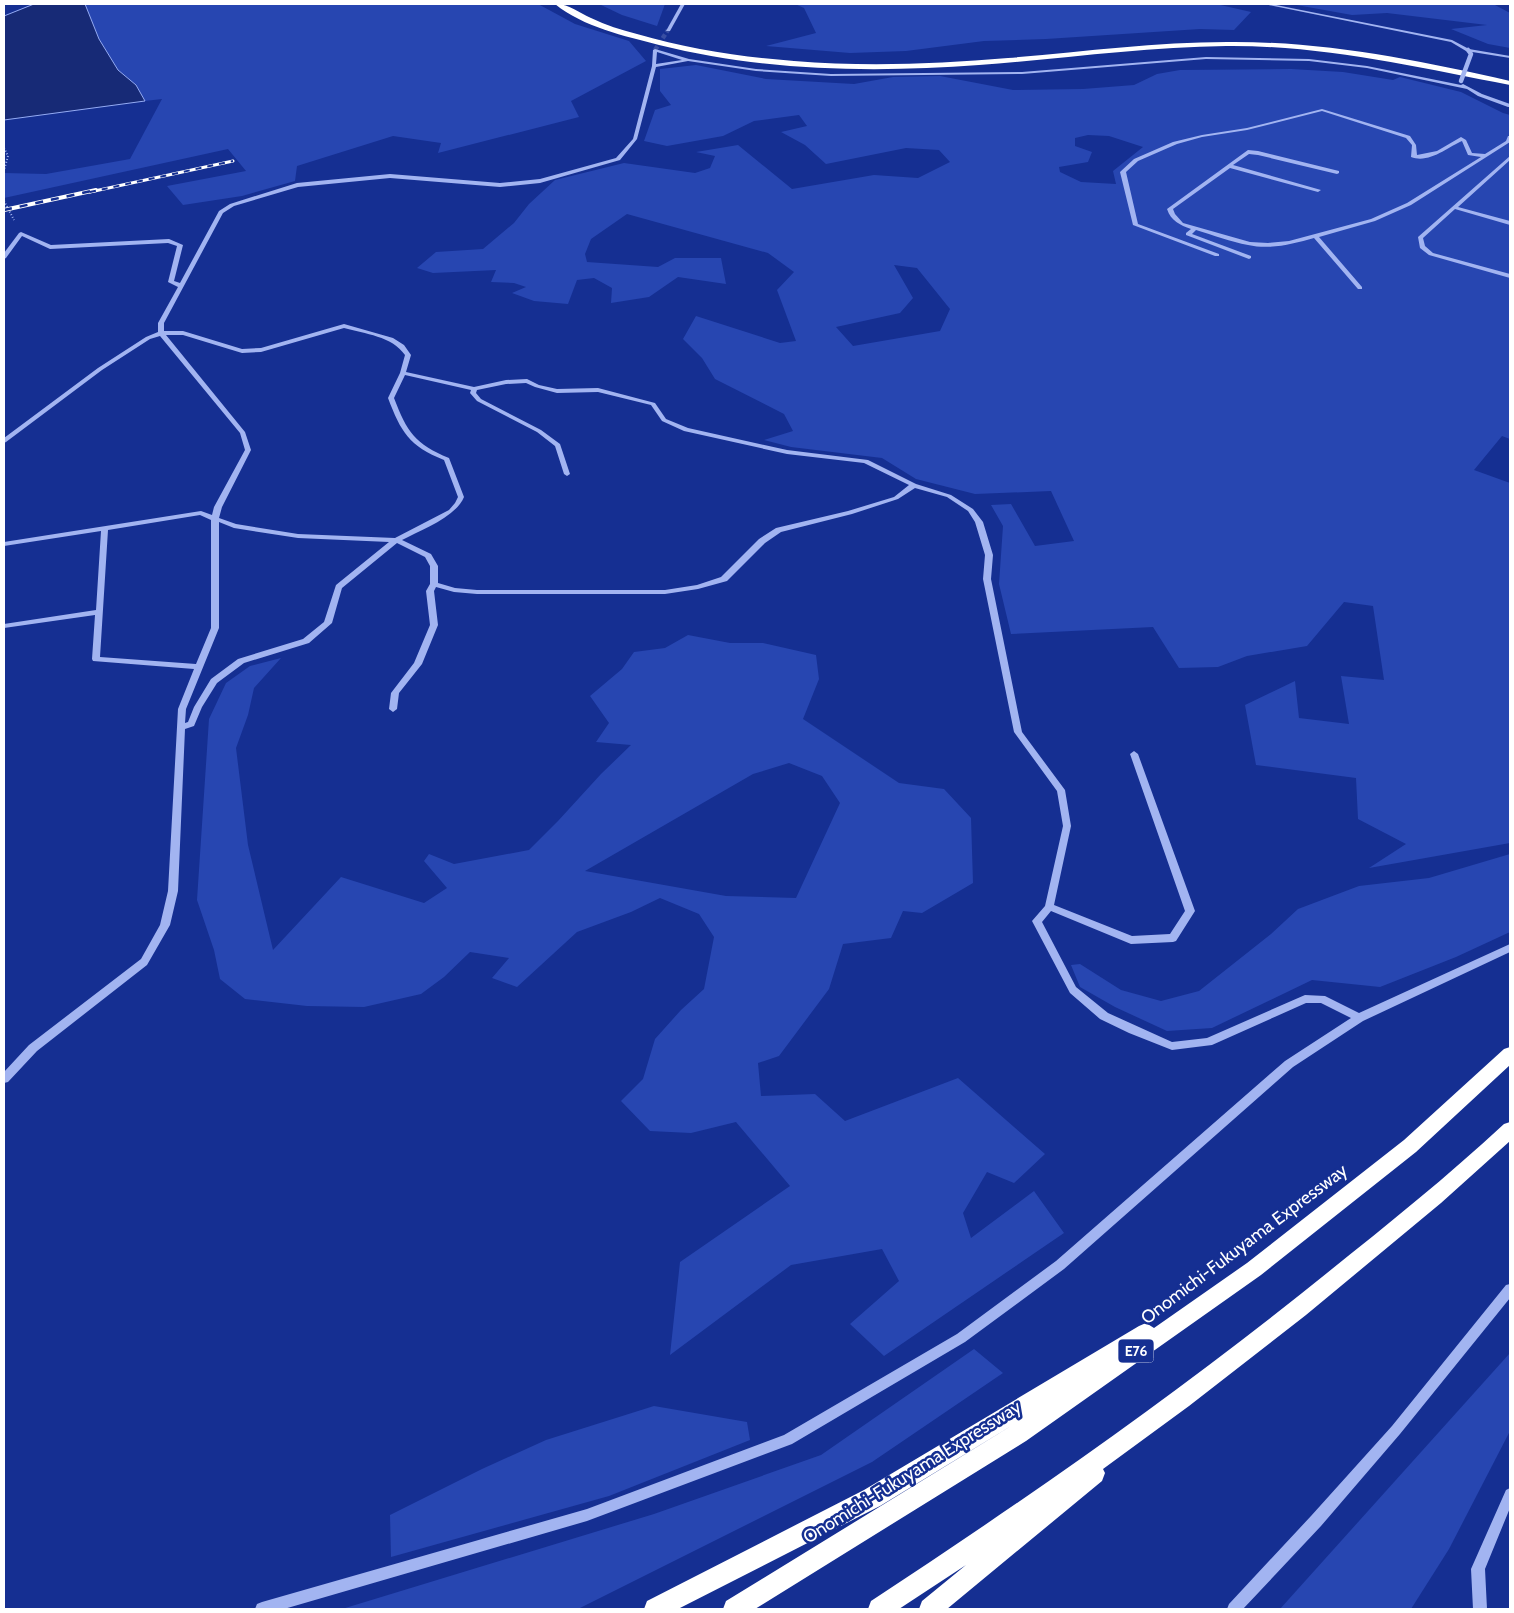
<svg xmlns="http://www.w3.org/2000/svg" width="1514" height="1613" viewBox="0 0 1514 1613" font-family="Cabin,sans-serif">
  <rect width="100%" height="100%" fill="#152f92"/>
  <!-- green -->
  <g fill="#2746b1" fill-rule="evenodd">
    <polygon points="85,4 538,4 575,24 629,41 646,61 571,101 579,117 438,153 441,143 393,136 297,166 295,181 242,196 183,205 167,186 246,171 228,149 4,198 4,173 46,174 130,159 162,99 145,101 136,85 118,70 99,39"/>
    <polygon points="599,4 665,4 657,26 622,15"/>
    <polygon points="795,4 1216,4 1251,12 1234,30 1200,29 1046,39 984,41 906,51 850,53 766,46 816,33 804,8"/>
    <polygon points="1291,4 1496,4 1495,5 1510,13 1510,48 1488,44 1451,29 1487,25 1387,13 1352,15"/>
    <path d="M696,65L766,79L854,84L893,77L940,76L1013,90L1083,89L1134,85L1157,74L1180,70L1291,69L1343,72L1393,80L1400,77L1461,92L1503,113L1510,115V439L1502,436L1474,470L1510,483V843L1369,868L1406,844L1358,819L1356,778L1256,765L1245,705L1295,681L1299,718L1349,724L1341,676L1384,680L1373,606L1344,602L1307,646L1247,656L1218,667L1179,668L1153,627L1011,634L999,584L1003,526L991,505L1011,504L1035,546L1074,541L1051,491L975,494L916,479L882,458L791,447L764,440L793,431L784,414L715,379L702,358L683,339L696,316L780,343L796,341L777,290L794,272L768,253L627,214L591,239L585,254L587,262L658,267L675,258H721L726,284L678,277L649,297L611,303L612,288L594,278L577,280L568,304L534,301L512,293L526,287L514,283L491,282L496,270L433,273L417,268L436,252L483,249L514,223L529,204L555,180L624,163L695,173L710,168L715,156L696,152L738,145L792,189L874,175L918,178L950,162L939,150L906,148L826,164L805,145L781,132L807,126L799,115L754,121L723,136L667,146L644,141L655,110L671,105L660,91V69ZM1088,135L1109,136L1143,147L1113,171L1116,184L1081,182L1060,172L1059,167L1088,162L1092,152L1075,146V138ZM894,265L917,268L950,309L940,331L853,346L836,327L900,313L913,298Z"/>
    <path d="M688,635L730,643H763L816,655L819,679L803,719L899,783L944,789L971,818L973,883L922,913L903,911L891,938L843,944L829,989L779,1056L758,1063L761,1096L815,1094L845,1121L958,1078L1045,1154L1014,1183L987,1172L963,1213L971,1238L1034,1191L1064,1233L884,1356L850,1324L899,1281L882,1249L791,1265L670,1355L680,1262L790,1186L736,1122L691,1133L650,1131L621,1101L643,1079L655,1039L681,1010L704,989L714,937L699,914L660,898L631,912L577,932L517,987L492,978L509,958L470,952L444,977L421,994L364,1007L307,1006L245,999L220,979L214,950L197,900L209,719L226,683L250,666L281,658L254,688L248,715L236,748L248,845L273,950L341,877L424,903L447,888L424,861L429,854L454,864L529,850L558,821L601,774L631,745L596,742L609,723L590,696L622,669L634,652L665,648ZM789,763L822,776L840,803L796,898L726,896L585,871L753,774Z"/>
    <polygon points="1510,854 1510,932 1456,957 1380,987 1312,980 1212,1028 1167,1031 1115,1007 1080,987 1071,965 1080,964 1121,990 1161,1001 1199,991 1271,934 1298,909 1359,886 1429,878"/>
    <polygon points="974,1349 1003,1373 872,1462 578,1609 342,1609 654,1514 821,1455"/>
    <polygon points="1510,1353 1510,1431 1449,1549 1411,1609 1280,1609"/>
    <polygon points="654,1406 747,1422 750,1440 609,1496 391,1557 390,1515 482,1469 546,1440"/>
  </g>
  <!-- water -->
  <polygon fill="#172a76" stroke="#94abf4" points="34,4 85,4 99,39 118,70 136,85 145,101 4,120 4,16"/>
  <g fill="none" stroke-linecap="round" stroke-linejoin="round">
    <!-- minor-tunnel -->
    <polyline stroke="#384ea2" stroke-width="4.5" stroke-dasharray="4.5 2.5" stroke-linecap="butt" points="655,50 668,30"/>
    <!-- path -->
    <g stroke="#a2b4f1" stroke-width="2" stroke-dasharray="1 2" stroke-linecap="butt">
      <polyline points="4,148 8,156 4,170"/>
      <polyline points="4,201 14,220"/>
    </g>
    <!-- minor -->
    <g fill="#a2b4f1" fill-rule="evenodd">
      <polygon points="681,4 685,4 670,31 666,31"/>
      <polygon points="1264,4 1271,4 1452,40 1469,49 1510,56 1510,58 1466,51 1451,42"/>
      <path d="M655,49L689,59L756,69L831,74L1022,72L1206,57L1309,59L1367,66L1461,85L1463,84L1482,94L1510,104V107H1508L1478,96L1467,89L1367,68L1309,61L1206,59L1022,74L831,76L756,71L688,61L656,67L637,139L620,160L540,183L500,187L390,178L298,187L234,206L223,213L164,323V331H183L242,349L261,348L344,324L393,338L404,345L411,355L406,372L474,387L506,380L527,379L539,385L557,389L598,388L655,403L666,419L688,428L787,450L868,460L916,484L951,495L973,509L983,522L993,555L991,579L1022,732L1065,790L1071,826L1054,905L1132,936L1170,934L1185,911L1130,754L1134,751L1138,754L1195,911L1176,941L1173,942L1131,944L1051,911L1042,922L1076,987L1108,1013L1172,1042L1207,1038L1305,995L1325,996L1359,1013L1510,944V952L1363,1021L1293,1067L1064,1269L965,1342L792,1444L587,1521L284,1609H255L257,1604L262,1602L587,1509L784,1435L957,1334L1056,1261L1285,1061L1351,1018L1321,1003H1306L1212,1045L1172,1050L1129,1033L1100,1019L1070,993L1032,921L1045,906L1063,826L1057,791L1014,732L983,579L985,555L975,522L968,511L947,497L915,488L898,499L852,514L781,532L765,543L727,581L698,589L665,594H477L454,592L436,587L434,591L438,625L422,664L399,693L397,709L393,712L389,709L391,693L414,663L430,625L426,591L430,584V566L425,557L397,543L342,588L332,623L309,643L244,663L217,683L202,707L194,726L185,729L178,891L170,925L147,965L37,1051L8,1082L4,1083V1072L29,1045L141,959L160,925L168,891L178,709L194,669L93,661L92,659L95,615L4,628V624L96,610L101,531L4,546V542L201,511L212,515L214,507L245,450L240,433L160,336L150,339L102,370L6,442L4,443V438L98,368L146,337L158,332V323L178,287L168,282L177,246L168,243L50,249L22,236L6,258L4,259V253L19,233L21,232L51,245L169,239L183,245L174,281L180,283L219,211L230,204L297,183L390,174L500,183L540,179L616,158L633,139L652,66L653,50ZM657,52L682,60L656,64ZM344,328C365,334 392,336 405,355L400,373L388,398C401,432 409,446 444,460L458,497L455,503L449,510L395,538L298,534L236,524L219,518L222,507L251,450L245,432L166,335H183L242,353L261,352ZM405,375L471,390L470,393L477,401L537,432L555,446L564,474L567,476L570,474L560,444L541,430L481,399L476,393L477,390L506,384L526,383L535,387L557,393L598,392L651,405L662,421L684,431L787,454L864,463L909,485L894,497L848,511L776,528L759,539L721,577L697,585L665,590H477L455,588L438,583V566L431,554L402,540C421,530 456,517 464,497L449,458C415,444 407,432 394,398ZM200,515L211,520V628L196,664L100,657L108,530ZM219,522L234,528L298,538L389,542L336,585L324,622L303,639L238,659L211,679L194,707L188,722L185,723L186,709L219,628Z"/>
      <path d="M1322,109L1410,136L1416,145L1417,155L1437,151L1461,137L1466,140L1472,153L1485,154L1506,141L1508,136H1510V142L1411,205L1375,221L1319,237L1362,287V289H1358L1314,238C1293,244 1270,250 1248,245C1231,242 1213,235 1196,230L1192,234L1251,256V258L1249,259L1186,235V233L1191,229C1180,225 1171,221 1167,209L1248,150L1258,151L1339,171V173L1337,174L1258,155L1249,154L1233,165L1321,190L1318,192L1230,168L1173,209L1175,214L1183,223L1250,242L1268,243L1289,241L1371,219L1407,203L1481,157L1468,155L1462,141C1448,147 1429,164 1411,157L1412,145L1406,138L1322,111L1247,130L1202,137L1177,144L1138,161L1126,172L1138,224L1219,254V256H1215L1133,225L1120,172L1134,159L1173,142L1202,135L1247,128Z"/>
      <polygon points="1510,156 1510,160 1458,207 1510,221 1510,225 1455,209 1423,238 1425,246 1433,253 1510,274 1510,278 1429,255 1420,248 1418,237"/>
      <polygon points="1510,1284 1510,1298 1400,1434 1321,1526 1243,1609 1227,1609 1229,1604 1311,1516 1392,1426 1506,1285"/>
      <polygon points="1510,1488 1510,1508 1485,1569 1487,1609 1473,1609 1471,1569 1506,1490"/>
    </g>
    <!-- highway -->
    <g fill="#fff" fill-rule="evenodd">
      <path d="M555,4C568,3 579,13 591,18C606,25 621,30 637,34C688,49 741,57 794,61C866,67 937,64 1008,58C1081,52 1154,42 1227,42C1323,41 1417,60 1510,81V85C1416,67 1323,45 1226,46C1143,47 1061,59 979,65C872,73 763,71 659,45C625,36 583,27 555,4Z"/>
      <polygon points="1510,1047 1510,1065 1416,1152 1261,1275 1026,1441 755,1609 723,1609 726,1601 1021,1420 880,1506 678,1609 644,1609 647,1601 864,1490 1139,1326 1146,1323 1154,1328 1247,1263 1404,1140 1504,1049"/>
      <path d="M1510,1122V1141L1441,1203L1306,1315L1189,1406L1103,1469L1105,1473L1102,1481L947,1609H919L922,1601L966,1565L899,1609H868L871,1601C1028,1498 1181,1391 1327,1273C1387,1225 1447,1177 1504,1124Z"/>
    </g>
    <defs>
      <polyline id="rail-far1" points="90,192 233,161"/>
      <polyline id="rail" points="4,210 96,190"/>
    </defs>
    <!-- rail-far1 casing -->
    <use href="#rail-far1" stroke="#fff" stroke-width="3"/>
    <!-- rail casing -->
    <use href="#rail" stroke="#fff" stroke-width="4"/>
    <!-- rail-far1 -->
    <use href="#rail-far1" stroke="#152f92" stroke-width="2" stroke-dasharray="6" stroke-linecap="butt"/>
    <!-- rail -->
    <use href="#rail" stroke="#152f92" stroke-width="2.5" stroke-dasharray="8" stroke-linecap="butt"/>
    <!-- minor-bridge -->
    <polyline stroke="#a2b4f1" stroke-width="4.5" points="1461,81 1471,54 1468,50"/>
  </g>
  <g text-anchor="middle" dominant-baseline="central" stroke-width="5" stroke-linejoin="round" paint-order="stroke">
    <!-- shield labels -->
    <rect fill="#152f92" stroke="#b9c1de" stroke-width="1" x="1118.5" y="1339.5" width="35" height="23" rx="4"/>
    <g font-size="14" font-weight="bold" fill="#fff">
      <text x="1136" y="1351">E76</text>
    </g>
    <!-- near-street labels -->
    <g font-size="18" fill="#fff" stroke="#152f92">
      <text transform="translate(1244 1244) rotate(-37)">Onomichi-Fukuyama Expressway</text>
      <text transform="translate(912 1472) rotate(-32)">Onomichi-Fukuyama Expressway</text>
    </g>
  </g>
  <!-- border -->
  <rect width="1514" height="1613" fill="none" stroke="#ffffff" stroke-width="10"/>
</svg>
